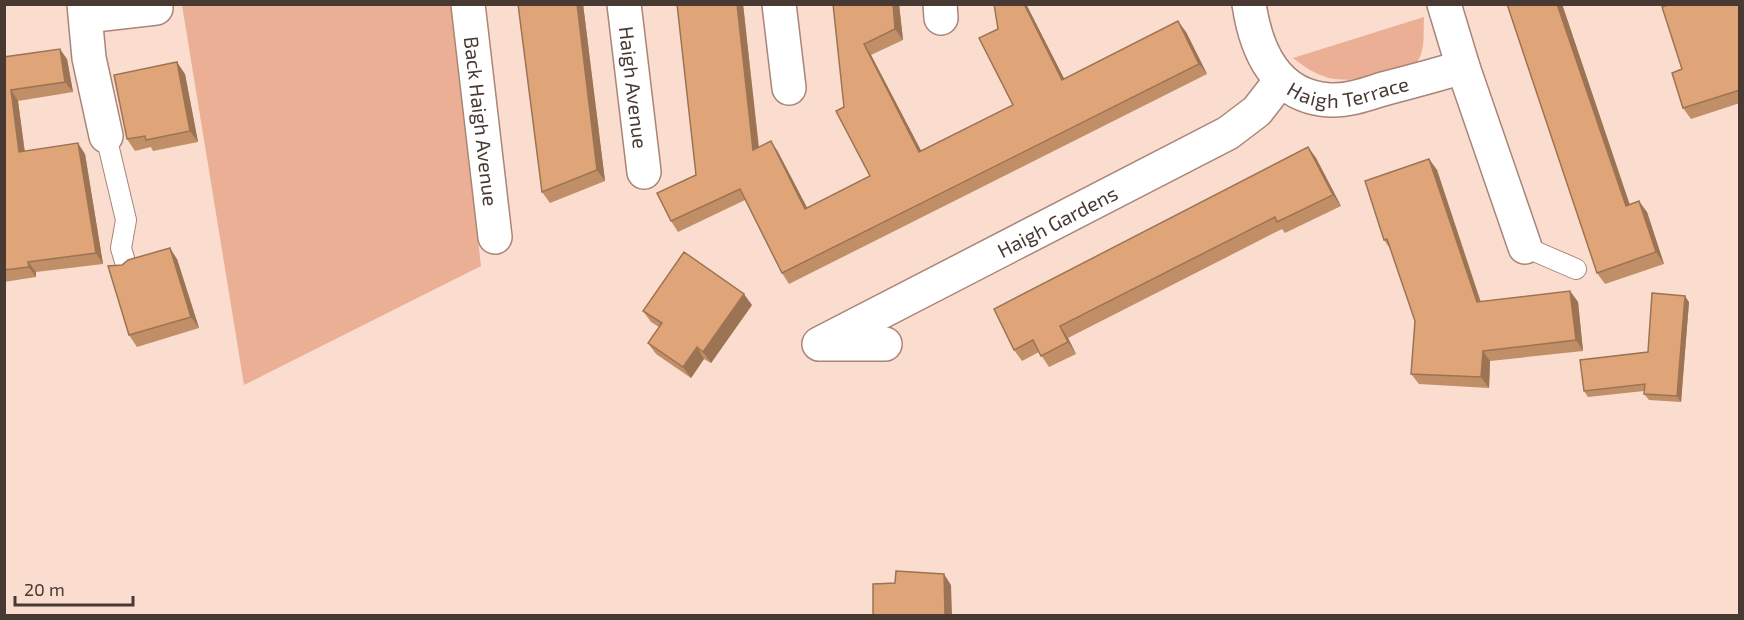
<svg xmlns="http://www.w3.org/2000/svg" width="1744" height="620" viewBox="0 0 1744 620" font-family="'Exo 2',sans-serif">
  <rect width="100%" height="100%" fill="#fbddd0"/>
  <!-- green -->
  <g fill="#eaaf94">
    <polygon points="182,5 451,5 481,266 244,385"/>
    <path d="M1424,17C1423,31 1426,50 1417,62C1405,77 1348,83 1329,78C1315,74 1304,67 1293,58Z"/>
  </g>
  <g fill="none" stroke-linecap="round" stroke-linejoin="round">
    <defs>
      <g id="service">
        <polyline points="106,136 126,220 121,248 126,265"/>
        <polyline points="1525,247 1576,269"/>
      </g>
      <g id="minor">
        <polyline points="84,4 89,58 106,136"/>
        <path id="s1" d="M468,4L495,237"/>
        <path id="s2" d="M624,4L644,172"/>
        <polyline points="779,4 789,88"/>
        <polyline points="940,4 941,18"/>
        <path id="s3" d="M1249,4C1256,51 1276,97 1330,100C1348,101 1367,94 1383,89C1410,82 1436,75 1463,67"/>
        <polyline points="1444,4 1463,67 1525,247"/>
        <polyline points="86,16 156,8"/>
        <path id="s4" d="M819,344L1228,133L1257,111L1281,80"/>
        <polyline points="824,344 885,344"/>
      </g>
    </defs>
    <!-- service casing -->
    <use href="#service" stroke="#a88577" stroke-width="22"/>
    <!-- minor casing -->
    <use href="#minor" stroke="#a88577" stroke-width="36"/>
    <!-- service -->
    <use href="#service" stroke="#fff" stroke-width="20"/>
    <!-- minor -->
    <use href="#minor" stroke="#fff" stroke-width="33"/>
  </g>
  <!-- wall -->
  <g fill="#c08e67">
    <polygon points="518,4 583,4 605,181 550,203 542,192"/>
    <polygon points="677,4 743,4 759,147 771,141 778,152 807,208 870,176 844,107 833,4 899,4 903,40 871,55 921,151 1013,105 998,29 994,4 1026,4 1064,79 1186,32 1207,74 789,284 782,273 745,200 678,232 671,221 696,175"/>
    <polygon points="1507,4 1562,4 1629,204 1647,212 1664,264 1605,284 1597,273"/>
    <polygon points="1740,4 1740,103 1691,119 1683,108 1682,69"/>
    <polygon points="4,57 67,59 73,92 18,101 25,152 85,154 103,264 36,272 36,277 4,282"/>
    <polygon points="185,74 198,142 153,151 151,147 135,151 127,139"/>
    <polygon points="1308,147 1316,158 1341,206 1285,233 1282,229 1068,338 1076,354 1049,367 1039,352 1022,361 1014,350"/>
    <polygon points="1429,159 1437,170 1481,302 1570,291 1578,302 1583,351 1490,361 1489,388 1419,384 1411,374 1415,321 1391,250 1384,240"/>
    <polygon points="177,259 199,328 137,347 129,335"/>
    <polygon points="1689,302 1681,402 1649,400 1644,394 1644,391 1588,397 1584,391 1648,352"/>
    <polygon points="752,305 711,363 704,359 691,378 656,354 648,343 659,327 651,322 643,311"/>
  </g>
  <!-- shaded-wall -->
  <g fill="#9c7454">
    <polygon points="577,4 583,4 605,181 597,170"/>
    <polygon points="737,4 743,4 760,161 753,150"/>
    <polygon points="893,4 899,4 903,40 895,29"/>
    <polygon points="1024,4 1026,4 1070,90 1062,80"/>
    <polygon points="1557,4 1562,4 1634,217 1626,206"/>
    <polygon points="1178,21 1186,32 1207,74 1199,64"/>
    <polygon points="864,44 871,55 927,162 919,152"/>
    <polygon points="60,49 67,59 73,92 65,82"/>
    <polygon points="177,62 185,74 198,142 190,131"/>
    <polygon points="11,90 18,101 26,163 19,152"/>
    <polygon points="771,141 778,152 813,219 805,209"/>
    <polygon points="78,143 85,154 103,264 96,253"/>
    <polygon points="1308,147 1316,158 1341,206 1333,195"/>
    <polygon points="1429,159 1437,170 1484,313 1477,302"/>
    <polygon points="1639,201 1647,212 1664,264 1656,252"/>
    <polygon points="170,248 177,259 199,328 191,317"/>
    <polygon points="28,262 36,272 36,277 29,267"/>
    <polygon points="1570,291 1578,302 1583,351 1576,340"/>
    <polygon points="744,294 752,305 711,363 703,352"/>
    <polygon points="1685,296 1689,302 1681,402 1677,396"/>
    <polygon points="1060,326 1068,338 1076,354 1068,342"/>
    <polygon points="697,347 704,359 691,378 683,367"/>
    <polygon points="1483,351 1490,361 1489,388 1481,377"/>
    <polygon points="944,574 951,585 952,615 945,615"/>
  </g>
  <!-- building -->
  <g fill="#dfa578" stroke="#9c7454" stroke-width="1.5">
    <polygon points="518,4 577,4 597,170 542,192"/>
    <polygon points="677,4 737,4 753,150 771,141 805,209 870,176 836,111 844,107 833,4 893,4 895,29 864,44 919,152 1013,105 979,38 998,29 994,4 1024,4 1062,80 1178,21 1199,64 782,273 740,189 671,221 657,193 696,175"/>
    <polygon points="1507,4 1557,4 1626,206 1639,201 1656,252 1597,273"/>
    <polygon points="1670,4 1740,4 1740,90 1683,108 1672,73 1682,69 1662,7"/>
    <polygon points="60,49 65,82 11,90 19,152 78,143 96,253 28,262 29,267 4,270 4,57"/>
    <polygon points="177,62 190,131 146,140 145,136 127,139 114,75"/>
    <polygon points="1308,147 1333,195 1277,222 1275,217 1060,326 1068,342 1041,356 1033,340 1014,350 994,309"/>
    <polygon points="1429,159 1477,302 1570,291 1576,340 1483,351 1481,377 1411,374 1415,321 1387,239 1384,240 1365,181"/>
    <polygon points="170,248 191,317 129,335 108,266 122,265 128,260"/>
    <polygon points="684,252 744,294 703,352 697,347 683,367 648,343 662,323 643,311"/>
    <polygon points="1652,293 1685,296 1677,396 1644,394 1645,384 1584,391 1580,360 1648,352"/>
    <polygon points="896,571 944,574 945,615 873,615 873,584 895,583"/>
  </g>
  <g text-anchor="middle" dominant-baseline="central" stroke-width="4.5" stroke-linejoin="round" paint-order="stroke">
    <!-- street labels -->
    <g font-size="20" fill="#483933" stroke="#fbddd0">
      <text stroke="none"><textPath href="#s3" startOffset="156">Haigh Terrace</textPath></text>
      <text stroke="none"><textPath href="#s2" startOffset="84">Haigh Avenue</textPath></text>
      <text stroke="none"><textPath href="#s1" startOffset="118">Back Haigh Avenue</textPath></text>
      <text stroke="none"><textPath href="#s4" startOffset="268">Haigh Gardens</textPath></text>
    </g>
  </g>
  <!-- border -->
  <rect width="1744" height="620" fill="none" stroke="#483933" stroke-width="12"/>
  <!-- scale -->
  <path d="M15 596v9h118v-9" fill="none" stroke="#483933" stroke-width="3"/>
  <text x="24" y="596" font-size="18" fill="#483933" stroke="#fbddd0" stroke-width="4.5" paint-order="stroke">20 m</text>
</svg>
